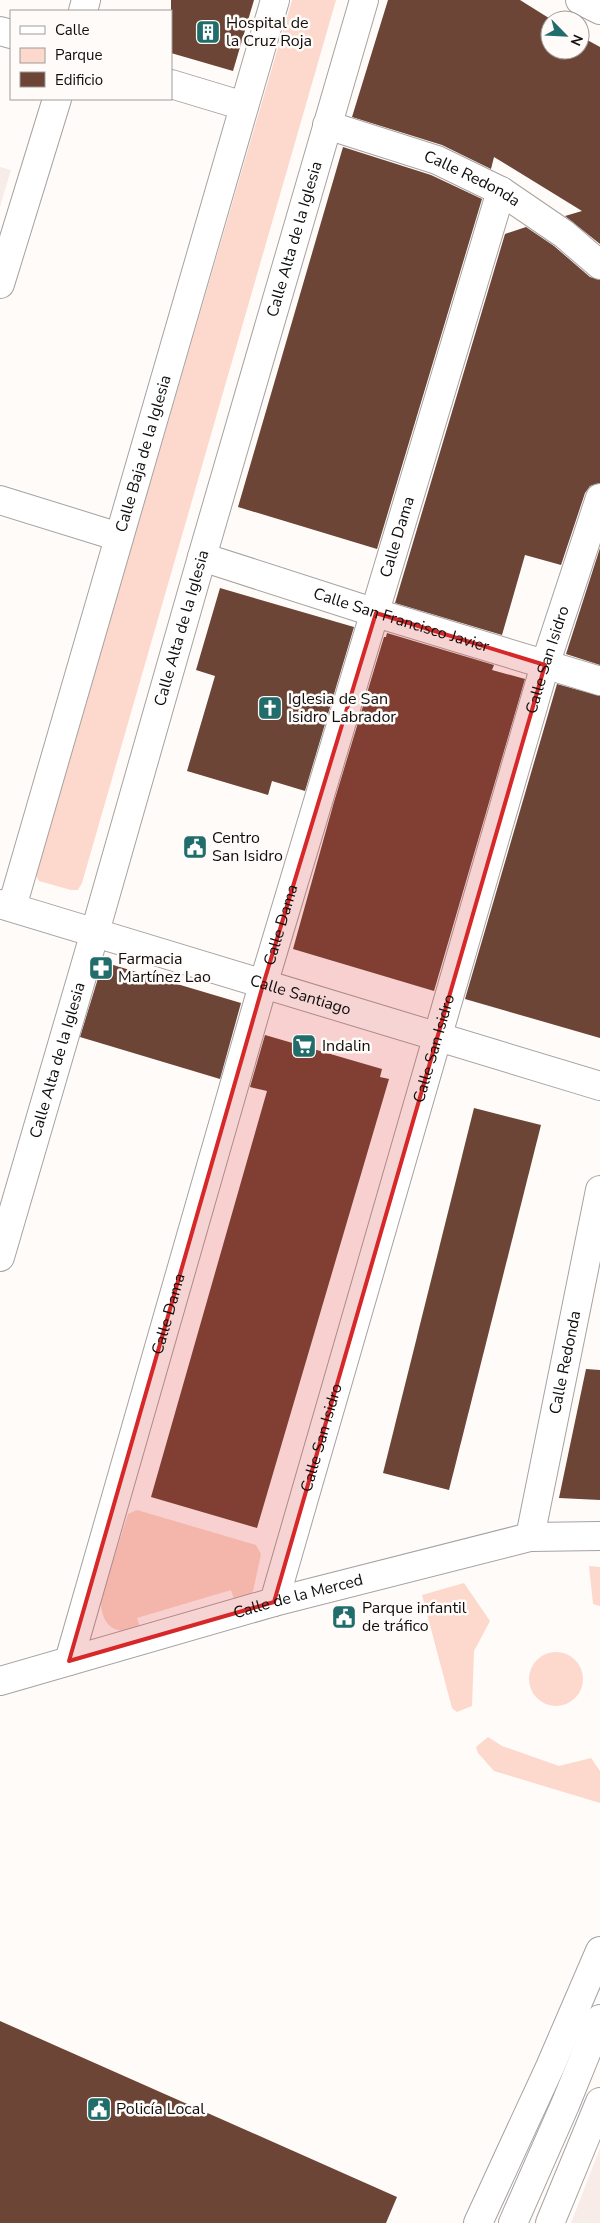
<svg xmlns="http://www.w3.org/2000/svg" width="600" height="2223" viewBox="0 0 600 2223" font-family="'Nunito Sans',sans-serif">
  <rect width="100%" height="100%" fill="#fffbf9"/>
  <!-- built -->
  <g fill="#f8ece9">
    <polygon points="0,167 11,170 0,207"/>
    <polygon points="600,2148 600,2223 571,2223"/>
  </g>
  <!-- green -->
  <g fill="#fcd9cc">
    <polygon points="292,0 336,0 82,883 78,890 71,890 39,881 36,876 37,868"/>
    <path d="M137,1510L256,1545L261,1554L253,1591L246,1599L235,1602L231,1590L137,1618L140,1627C116,1638 100,1625 101,1599L128,1514Z"/>
    <polygon points="589,1566 600,1567 600,1606 593,1604"/>
    <polygon points="464,1583 490,1621 474,1651 472,1706 457,1712 452,1708 422,1595"/>
    <circle cx="556" cy="1679" r="27"/>
    <polygon points="488,1737 502,1746 559,1766 591,1758 600,1771 600,1803 494,1771 478,1753 476,1747"/>
  </g>
  <!-- building -->
  <g fill="#6c4536">
    <polygon points="171,0 254,0 233,71 171,53"/>
    <polygon points="388,0 520,0 552,20 550,20 550,50 580,50 580,36 600,47 600,244 565,216 582,211 494,157 491,169 442,145 352,117"/>
    <polygon points="343,147 431,175 482,199 377,549 238,507"/>
    <polygon points="526,227 554,246 590,277 600,280 600,483 590,486 585,493 561,565 525,555 502,635 395,603 505,234"/>
    <polygon points="600,548 600,665 566,654"/>
    <polygon points="220,588 354,627 305,791 272,781 268,795 187,771 215,676 196,670"/>
    <polygon points="387,633 494,665 492,670 525,679 434,991 293,949 334,802 384,637 386,637"/>
    <polygon points="557,684 600,696 600,1038 465,999"/>
    <polygon points="103,962 241,1003 220,1079 80,1037"/>
    <polygon points="265,1035 382,1069 380,1077 389,1079 257,1528 151,1497 267,1091 250,1087"/>
    <polygon points="474,1108 541,1125 449,1490 383,1473"/>
    <polygon points="586,1369 600,1370 600,1500 559,1498"/>
    <polygon points="0,2021 397,2197 386,2223 0,2223"/>
  </g>
  <g fill="none" stroke-linecap="round" stroke-linejoin="round">
    <defs>
      <g id="street">
        <polyline points="83,11 86,0"/>
        <polyline points="0,31 11,34"/>
        <polyline points="171,84 244,106"/>
        <path id="s1" d="M327,125L437,160L501,191L564,234L600,265"/>
        <polyline points="0,284 57,99"/>
        <polyline points="0,500 119,537"/>
        <path id="s2" d="M202,557L376,613L600,681"/>
        <path id="s3" d="M0,1257L95,932"/>
        <path id="s4" d="M530,1537L600,1190"/>
        <path id="s5" d="M274,1602L545,665L600,498"/>
        <path id="s6" d="M69,1661L263,985L501,191"/>
      </g>
      <g id="secondary">
        <path id="s7" d="M0,904L600,1086"/>
        <path id="s8" d="M12,907L275,0"/>
        <path id="s9" d="M95,932L202,557L364,0"/>
        <path id="s10" d="M0,1681L274,1602L530,1537L600,1536"/>
      </g>
      <g id="primary">
        <polyline points="580,0 600,10"/>
        <polyline points="478,2223 550,2067 600,1951"/>
        <polyline points="513,2223 565,2105 600,2019"/>
        <polyline points="550,2223 600,2102"/>
      </g>
    </defs>
    <!-- street casing -->
    <use href="#street" stroke="#a6a2a1" stroke-width="30"/>
    <!-- secondary casing -->
    <use href="#secondary" stroke="#a6a2a1" stroke-width="30"/>
    <!-- primary casing -->
    <use href="#primary" stroke="#a6a2a1" stroke-width="30"/>
    <!-- street -->
    <use href="#street" stroke="#fff" stroke-width="28"/>
    <!-- secondary -->
    <use href="#secondary" stroke="#fff" stroke-width="28"/>
    <!-- primary -->
    <use href="#primary" stroke="#fff" stroke-width="28"/>
  </g>
  <!-- marked area -->
  <path fill="#d62828" fill-opacity="0.2" stroke="#d62828" stroke-width="4" stroke-linejoin="round" d="M376,613L545,665L274,1602L69,1661L263,985Z"/>
  <!-- icons -->
  <defs>
    <symbol id="building-square" viewBox="-11 -11 22 22"><rect x="-9" y="-9" width="18" height="18" rx="4" fill="#216d6b" stroke="#fffbf9"/><path d="M-4-6H4V6H1V3H-1V6H-4ZM-2.5-4.3h1.7v1.8h-1.7ZM.8-4.3h1.7v1.8H.8ZM-2.5-1h1.7V.8h-1.7ZM.8-1h1.7V.8H.8Z" fill="#fff"/></symbol>
    <symbol id="church-square" viewBox="-11 -11 22 22"><rect x="-9" y="-9" width="18" height="18" rx="4" fill="#216d6b" stroke="#fffbf9"/><path d="M-1.2-6h2.4v3.5h3.3v2.4h-3.3V6h-2.4V-.1h-3.3v-2.4h3.3Z" fill="#fff"/></symbol>
    <symbol id="civic-square" viewBox="-11 -11 22 22"><rect x="-9" y="-9" width="18" height="18" rx="4" fill="#216d6b" stroke="#fffbf9"/><path d="M-.6-6.5H3V-4.5H.6V-3L4-1V1h2V6H-6V1h2V-1L-.6-3ZM-1.2 2.5V6h2.4V2.5Z" fill="#fff"/></symbol>
    <symbol id="pharmacy-square" viewBox="-11 -11 22 22"><rect x="-9" y="-9" width="18" height="18" rx="4" fill="#216d6b" stroke="#fffbf9"/><path d="M-2-6h4v4h4v4h-4v4h-4v-4h-4v-4h4Z" fill="#fff"/></symbol>
    <symbol id="supermarket-square" viewBox="-11 -11 22 22"><rect x="-9" y="-9" width="18" height="18" rx="4" fill="#216d6b" stroke="#fffbf9"/><path d="M-6-5.5h2.5l.6 2H6L4.5 2H-2.5L-4.4-4H-6ZM-1.5 3.2a1.3 1.3 0 1 0 .1 0ZM3 3.2a1.3 1.3 0 1 0 .1 0Z" fill="#fff"/></symbol>
  </defs>
  <g fill-rule="evenodd">
    <use href="#building-square" x="194" y="18" width="28" height="28"/>
    <use href="#church-square" x="256" y="694" width="28" height="28"/>
    <use href="#civic-square" x="181" y="833" width="28" height="28"/>
    <use href="#pharmacy-square" x="87" y="954" width="28" height="28"/>
    <use href="#supermarket-square" x="290" y="1032" width="28" height="28"/>
    <use href="#civic-square" x="330" y="1603" width="28" height="28"/>
    <use href="#civic-square" x="85" y="2095" width="28" height="28"/>
  </g>
  <g text-anchor="middle" dominant-baseline="central" stroke-width="5" stroke-linejoin="round" paint-order="stroke">
    <!-- poi labels -->
    <g font-size="16" fill="#0f0e0d" stroke="#fffbf9" text-anchor="start">
      <text x="226" y="23">Hospital de<tspan x="226" dy="18">la Cruz Roja</tspan></text>
      <text x="288" y="699">Iglesia de San<tspan x="288" dy="18">Isidro Labrador</tspan></text>
      <text x="212" y="838">Centro<tspan x="212" dy="18">San Isidro</tspan></text>
      <text x="118" y="959">Farmacia<tspan x="118" dy="18">Martínez Lao</tspan></text>
      <text x="322" y="1046">Indalin</text>
      <text x="362" y="1608">Parque infantil<tspan x="362" dy="18">de tráfico</tspan></text>
      <text x="116" y="2109">Policía Local</text>
    </g>
    <!-- street labels -->
    <g font-size="16" fill="#0f0e0d" stroke="#fffbf9">
      <text stroke="none"><textPath href="#s1" startOffset="155">Calle Redonda</textPath></text>
      <text stroke="none"><textPath href="#s9" startOffset="721">Calle Alta de la Iglesia</textPath></text>
      <text stroke="none"><textPath href="#s8" startOffset="472">Calle Baja de la Iglesia</textPath></text>
      <text stroke="none"><textPath href="#s6" startOffset="1171">Calle Dama</textPath></text>
      <text stroke="none"><textPath href="#s2" startOffset="209">Calle San Francisco Javier</textPath></text>
      <text stroke="none"><textPath href="#s9" startOffset="316">Calle Alta de la Iglesia</textPath></text>
      <text stroke="none"><textPath href="#s5" startOffset="981">Calle San Isidro</textPath></text>
      <text stroke="none"><textPath href="#s6" startOffset="766">Calle Dama</textPath></text>
      <text stroke="none"><textPath href="#s7" startOffset="314">Calle Santiago</textPath></text>
      <text stroke="none"><textPath href="#s5" startOffset="576">Calle San Isidro</textPath></text>
      <text stroke="none"><textPath href="#s3" startOffset="205">Calle Alta de la Iglesia</textPath></text>
      <text stroke="none"><textPath href="#s6" startOffset="361">Calle Dama</textPath></text>
      <text stroke="none"><textPath href="#s4" startOffset="178">Calle Redonda</textPath></text>
      <text stroke="none"><textPath href="#s5" startOffset="171">Calle San Isidro</textPath></text>
      <text stroke="none"><textPath href="#s10" startOffset="310">Calle de la Merced</textPath></text>
    </g>
  </g>
  <!-- legend -->
  <rect x="10" y="10" width="162" height="90" fill="#fffbf9" stroke="#9f9c9b"/>
  <rect x="20" y="26" width="25" height="8" fill="#ffffff" stroke="#9f9c9b"/>
  <text x="55" y="35" font-size="15" fill="#0f0e0d">Calle</text>
  <rect x="20" y="48" width="25" height="15" fill="#fcd9cc" stroke="#9f9c9b"/>
  <text x="55" y="60" font-size="15" fill="#0f0e0d">Parque</text>
  <rect x="20" y="72" width="25" height="15" fill="#6c4536" stroke="#9f9c9b"/>
  <text x="55" y="85" font-size="15" fill="#0f0e0d">Edificio</text>
  <!-- north arrow -->
  <g transform="translate(565 35) rotate(114)"><circle r="24" fill="#fffbf9" stroke="#9f9c9b"/>
  <path d="M0-4L9 19L0 12L-9 19Z" fill="#216d6b"/>
  <text y="-8" font-size="14" font-weight="bold" text-anchor="middle" fill="#0f0e0d">N</text>
  </g>
</svg>
